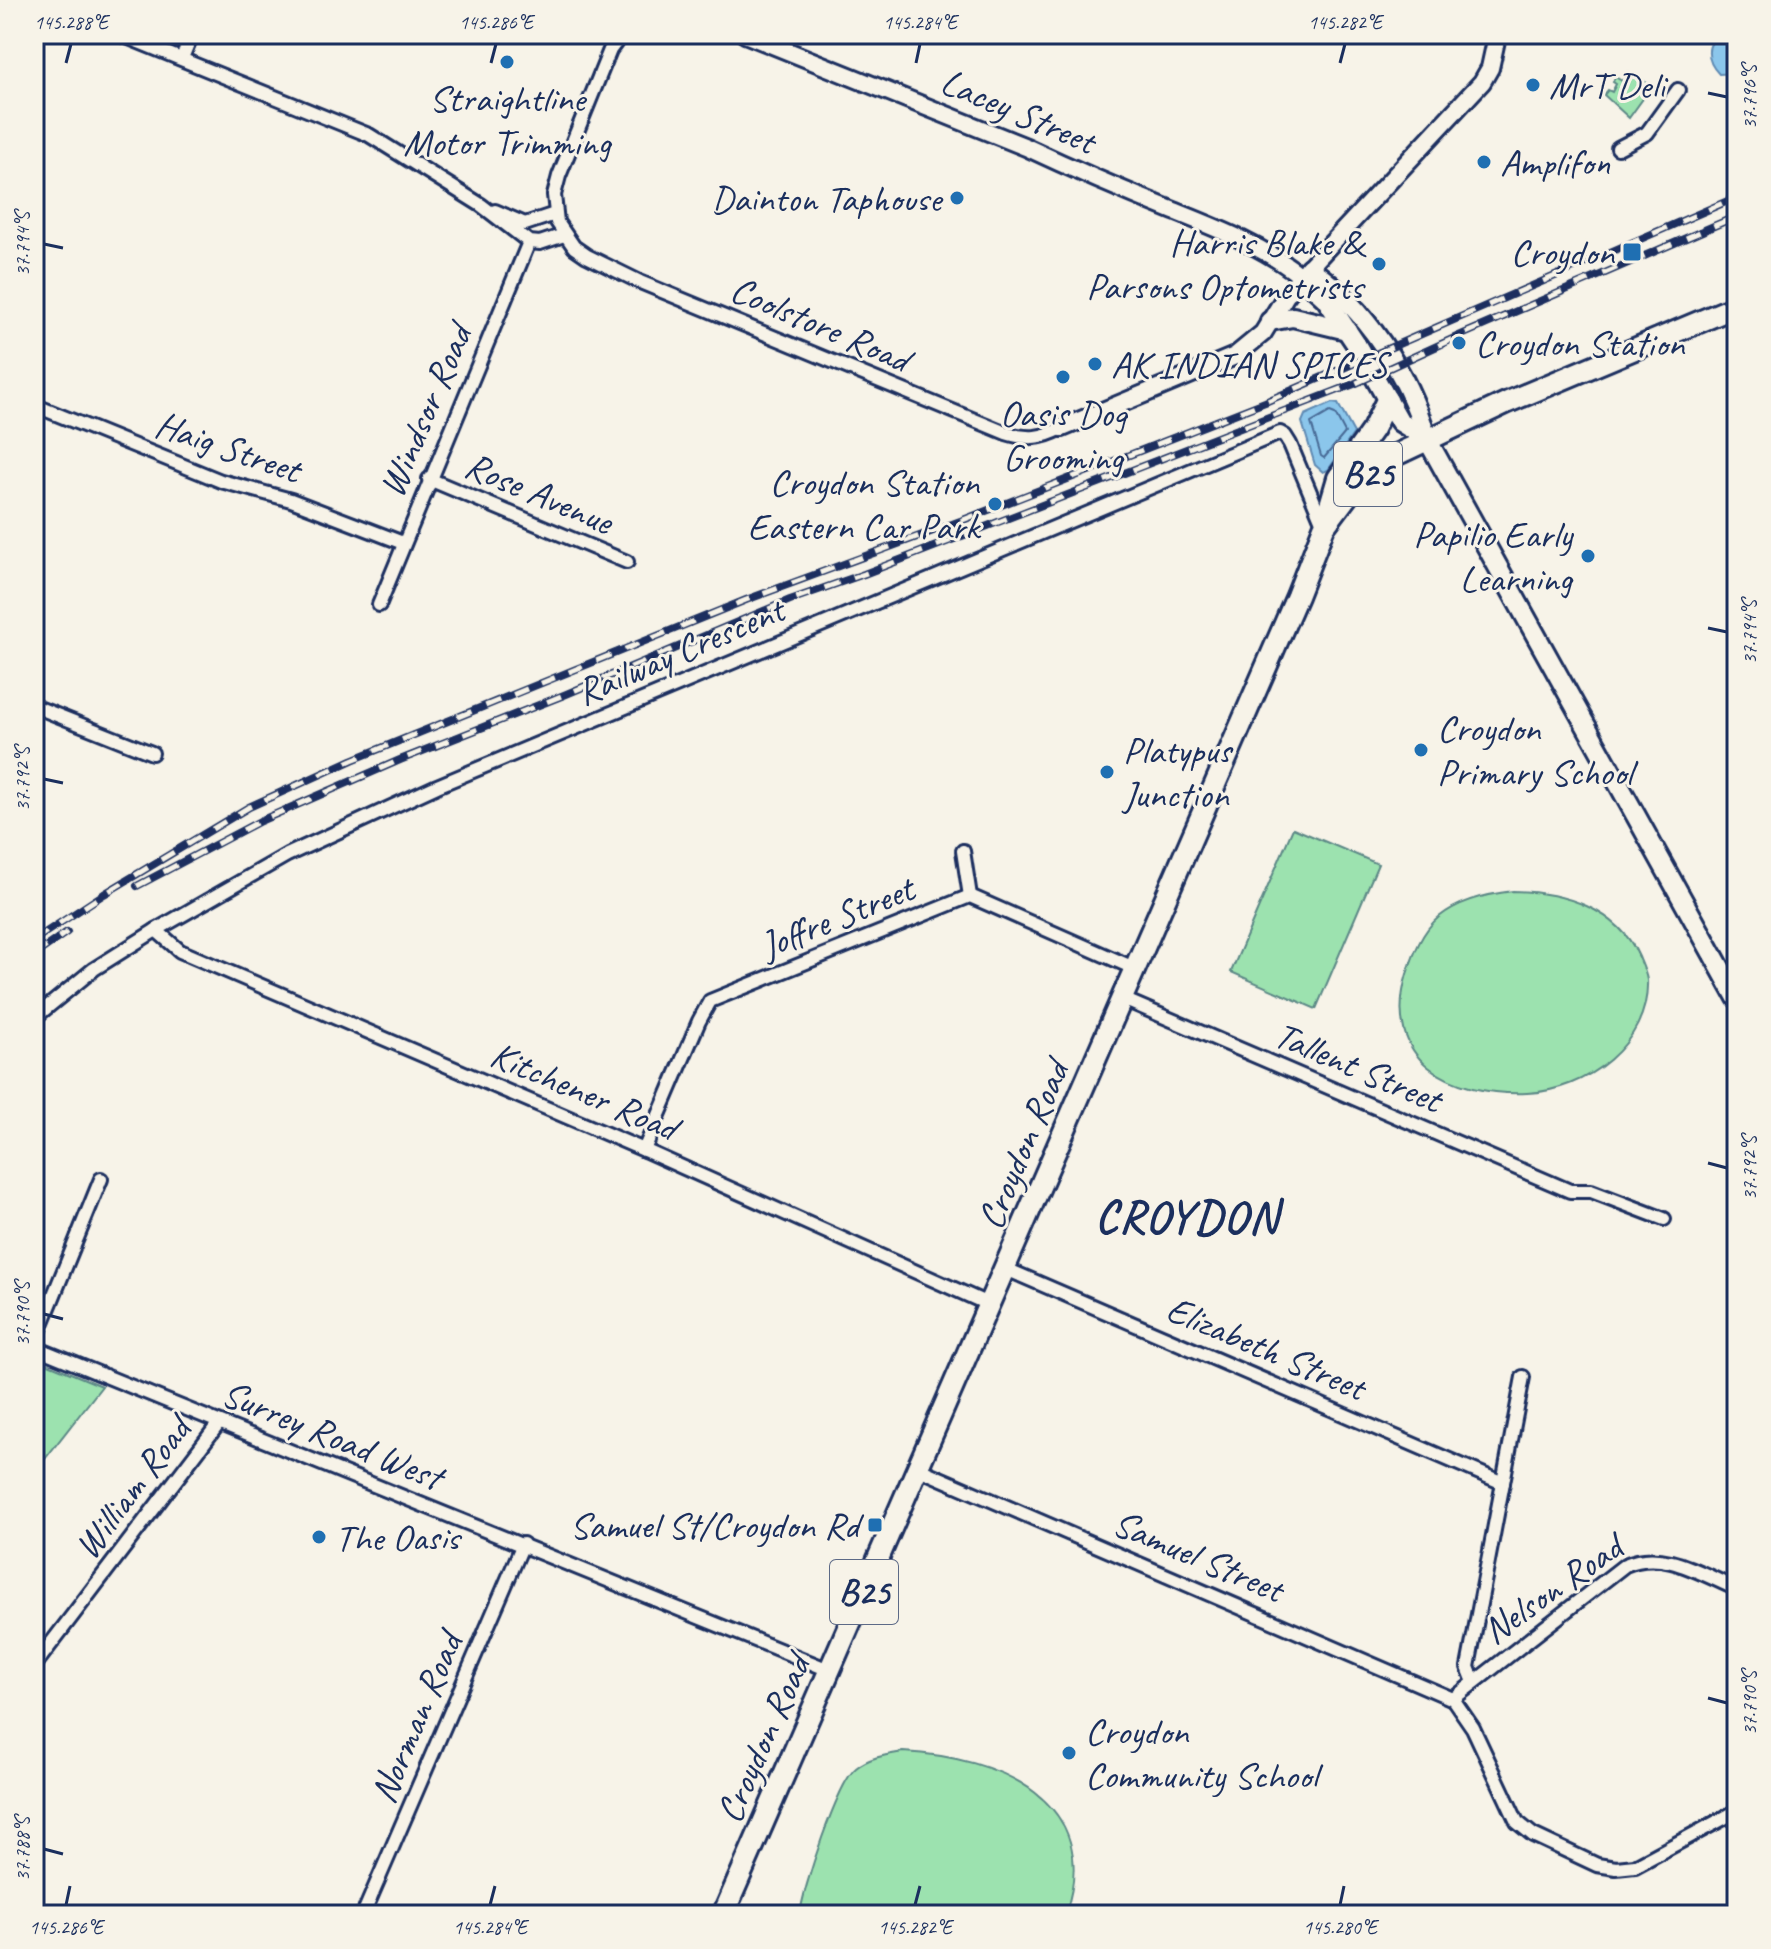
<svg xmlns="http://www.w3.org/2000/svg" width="1771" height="1949" viewBox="0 0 1771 1949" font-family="Caveat,sans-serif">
  <rect width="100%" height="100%" fill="#f7f3e8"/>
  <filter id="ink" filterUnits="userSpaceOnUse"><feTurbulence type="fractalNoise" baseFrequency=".0125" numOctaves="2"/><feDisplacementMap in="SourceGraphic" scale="16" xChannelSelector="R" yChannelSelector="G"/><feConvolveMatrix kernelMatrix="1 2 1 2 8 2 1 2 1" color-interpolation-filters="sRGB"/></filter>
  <g filter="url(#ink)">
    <!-- green -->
    <g fill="#9ce2af" stroke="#5c8886" stroke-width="2">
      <polygon points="1628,72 1652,86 1629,118 1604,95 1608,90 1612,92 1616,84 1613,82 1615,77 1622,81"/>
      <polygon points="1293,828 1378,864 1316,1009 1231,972"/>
      <path d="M1513,891C1562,892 1618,908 1639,957C1642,964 1646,973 1647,980C1650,1044 1585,1091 1527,1093C1451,1096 1381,1061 1407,974C1414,953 1422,931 1439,917C1460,900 1487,894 1513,891Z"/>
      <polygon points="34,1358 102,1386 34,1473"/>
      <path d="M903,1752C998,1757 1105,1800 1065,1915H800C802,1891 838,1782 856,1768C870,1757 886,1755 903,1752Z"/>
    </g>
    <!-- water -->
    <g fill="#8bc6eb" stroke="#5e8ab3" stroke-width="2">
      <path d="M1722,34H1737V73L1719,74C1706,61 1704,42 1722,34Z"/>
      <polygon points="1332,403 1338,404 1354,433 1328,470 1323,472 1315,465 1302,422 1305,415"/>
    </g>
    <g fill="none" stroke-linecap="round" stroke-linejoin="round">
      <!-- shore -->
      <polygon stroke="#486b96" stroke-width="2" points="1330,412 1335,414 1345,433 1324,458 1321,456 1311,423"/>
      <defs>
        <g id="minor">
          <polyline points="119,34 369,135 481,205 529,242 540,243 564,235"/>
          <path d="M622,34L610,50L559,176L554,195L557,222L574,247L587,256L640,282L1006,433C1028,440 1043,438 1062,428"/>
          <polyline points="182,58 192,34"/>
          <polyline points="1618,148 1647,133 1678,90"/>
          <polyline points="495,211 525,224 555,214"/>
          <polyline points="34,405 221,481 291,500 403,543"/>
          <polyline points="429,479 627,562"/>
          <polyline points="379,605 529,242"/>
          <polyline points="34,706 152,753"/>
          <polyline points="963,851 970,896"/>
          <polyline points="156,930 180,951 644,1150 990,1305"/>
          <polyline points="1123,999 1570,1191 1591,1191 1664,1219"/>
          <polyline points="34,1018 94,969 156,930 287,855 437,786 1280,433 1285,436 1290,444 1324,526"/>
          <polyline points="644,1150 699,1021 710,1001 970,896 1136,969"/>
          <polyline points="1006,1269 1503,1483"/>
          <polyline points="34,1344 101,1179"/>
          <polyline points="34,1347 829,1670"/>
          <polyline points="919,1469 1453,1699"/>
          <polyline points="34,1666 219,1423"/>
          <polyline points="1474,1682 1468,1667 1523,1377"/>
          <polyline points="1453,1699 1473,1728 1517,1822 1533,1835 1597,1865 1616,1868 1635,1866 1737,1811"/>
          <path d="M1453,1699L1625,1565C1663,1548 1701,1574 1737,1589"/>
          <polyline points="363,1915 523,1544"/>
        </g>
        <g id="tertiary">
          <path d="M745,34L1026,147C1075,170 1124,191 1174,211C1219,229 1263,246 1301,276"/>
          <polyline points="1062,428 1235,356 1263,333 1285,297 1301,276 1482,82 1490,68 1497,36 1502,34"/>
        </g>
        <g id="secondary">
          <path d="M1309,268C1366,309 1407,371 1427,439L1737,998"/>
          <polyline points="1301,276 1326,299 1356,344 1400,422 1427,439"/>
          <polyline points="1270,321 1293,317 1347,330"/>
        </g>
        <g id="primary">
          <polyline points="1328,512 1338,478 1373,429 1387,400"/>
          <polyline points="723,1915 1297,596 1324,527 1348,495 1373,468 1385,460 1508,402 1737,306"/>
        </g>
      </defs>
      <!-- minor casing -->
      <use href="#minor" stroke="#1b2f5e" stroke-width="18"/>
      <!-- tertiary casing -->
      <use href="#tertiary" stroke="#1b2f5e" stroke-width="22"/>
      <!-- secondary casing -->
      <use href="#secondary" stroke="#1b2f5e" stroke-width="24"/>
      <!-- primary casing -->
      <use href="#primary" stroke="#1b2f5e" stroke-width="26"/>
      <!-- minor -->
      <use href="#minor" stroke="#f7f3e8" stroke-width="12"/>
      <!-- tertiary -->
      <use href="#tertiary" stroke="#f7f3e8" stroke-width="16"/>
      <!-- secondary -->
      <use href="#secondary" stroke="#f7f3e8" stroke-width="18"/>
      <!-- primary -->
      <use href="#primary" stroke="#f7f3e8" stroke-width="20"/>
      <defs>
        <g id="rail">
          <polyline points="137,886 260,821 400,760 564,695 790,600 864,574 1354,384 1459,336 1737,216"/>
          <polyline points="34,940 104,894 249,807 352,760 746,600 963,520 1265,402 1737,197"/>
          <polyline points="34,955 67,932"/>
        </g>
      </defs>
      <!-- rail casing -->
      <use href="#rail" stroke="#1b2f5e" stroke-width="8"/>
      <!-- rail -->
      <use href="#rail" stroke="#f7f3e8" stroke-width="5" stroke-dasharray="15" stroke-linecap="butt"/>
    </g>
  </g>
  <!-- ticks -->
  <path fill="none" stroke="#1b2f5e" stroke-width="3" d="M66,63L71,44M491,63L496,44M916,63L920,44M1340,63L1345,44M1708,93L1727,97M44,244L63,248M1708,628L1727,632M44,779L63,783M1708,1163L1727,1168M44,1314L63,1319M1708,1698L1727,1703M44,1849L63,1854M66,1905L70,1886M490,1905L495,1886M915,1905L920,1886M1340,1905L1344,1886"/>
  <!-- markers -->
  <g fill="#1f6fb2" stroke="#f7f3e8" stroke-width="3">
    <circle cx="507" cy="62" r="8"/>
    <circle cx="1533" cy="85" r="8"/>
    <circle cx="1484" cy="162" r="8"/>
    <circle cx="957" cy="198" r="8"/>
    <rect x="1622" y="242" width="20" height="20" rx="4"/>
    <circle cx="1379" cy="264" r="8"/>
    <circle cx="1459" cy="343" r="8"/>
    <circle cx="1095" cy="364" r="8"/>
    <circle cx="1063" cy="377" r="8"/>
    <circle cx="995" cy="504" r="8"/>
    <circle cx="1588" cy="556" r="8"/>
    <circle cx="1421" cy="750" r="8"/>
    <circle cx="1107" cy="772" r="8"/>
    <rect x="867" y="1517" width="16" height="16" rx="4"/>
    <circle cx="319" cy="1537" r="8"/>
    <circle cx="1069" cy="1753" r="8"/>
  </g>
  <g text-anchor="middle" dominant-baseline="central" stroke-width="6" stroke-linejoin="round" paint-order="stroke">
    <!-- shield labels -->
    <g fill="#f7f3e8" stroke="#5d6a87" stroke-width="2">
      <rect x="1334" y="442" width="68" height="64" rx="6"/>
      <rect x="830" y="1560" width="68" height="64" rx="6"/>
    </g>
    <g font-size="36" font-weight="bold" fill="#1b2f5e">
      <text x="1368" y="474">B25</text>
      <text x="864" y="1592">B25</text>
    </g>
    <!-- poi labels -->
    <g font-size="38" fill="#1b2f5e" stroke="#f7f3e8" text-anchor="start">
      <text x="1549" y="85">MrT Deli</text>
      <text x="507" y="98" text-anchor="middle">Straightline<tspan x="507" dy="44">Motor Trimming</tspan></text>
      <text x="1500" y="162">Amplifon</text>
      <text x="941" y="198" text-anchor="end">Dainton Taphouse</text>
      <text x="1363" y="242" text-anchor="end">Harris Blake &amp;<tspan x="1363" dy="44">Parsons Optometrists</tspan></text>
      <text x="1614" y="252" text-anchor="end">Croydon</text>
      <text x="1475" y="343">Croydon Station</text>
      <text x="1111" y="364">AK INDIAN SPICES</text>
      <text x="1063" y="413" text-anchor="middle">Oasis Dog<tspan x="1063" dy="44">Grooming</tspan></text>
      <text x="979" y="482" text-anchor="end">Croydon Station<tspan x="979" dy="44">Eastern Car Park</tspan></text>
      <text x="1572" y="534" text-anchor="end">Papilio Early<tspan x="1572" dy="44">Learning</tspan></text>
      <text x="1437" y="728">Croydon<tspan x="1437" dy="44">Primary School</tspan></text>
      <text x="1123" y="750">Platypus<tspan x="1123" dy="44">Junction</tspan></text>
      <text x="859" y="1525" text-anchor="end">Samuel St/Croydon Rd</text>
      <text x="335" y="1537">The Oasis</text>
      <text x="1085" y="1731">Croydon<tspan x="1085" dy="44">Community School</tspan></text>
    </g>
    <!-- street labels -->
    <g font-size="38" fill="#1b2f5e" stroke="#f7f3e8">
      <text transform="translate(1018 111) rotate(23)">Lacey Street</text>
      <text transform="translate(820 324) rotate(23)">Coolstore Road</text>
      <text transform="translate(425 411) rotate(-67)">Windsor Road</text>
      <text transform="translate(228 447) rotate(19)">Haig Street</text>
      <text transform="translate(539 493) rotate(23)">Rose Avenue</text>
      <text transform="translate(680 651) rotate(-23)">Railway Crescent</text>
      <text transform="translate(837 917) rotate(-22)">Joffre Street</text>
      <text transform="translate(1358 1067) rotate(23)">Tallent Street</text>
      <text transform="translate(584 1091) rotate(23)">Kitchener Road</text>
      <text transform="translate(1023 1145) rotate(-67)">Croydon Road</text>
      <text transform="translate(1266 1348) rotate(23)">Elizabeth Street</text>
      <text transform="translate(332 1435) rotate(22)">Surrey Road West</text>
      <text transform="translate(132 1488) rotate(-53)">William Road</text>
      <text transform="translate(1198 1556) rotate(23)">Samuel Street</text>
      <text transform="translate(1552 1589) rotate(-35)">Nelson Road</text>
      <text transform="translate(416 1718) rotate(-67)">Norman Road</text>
      <text transform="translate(763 1739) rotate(-66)">Croydon Road</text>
    </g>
    <!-- district labels -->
    <g font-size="46" font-weight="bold" letter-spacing="2" fill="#1b2f5e" stroke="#f7f3e8">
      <text x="1187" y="1217">CROYDON</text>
    </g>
  </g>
  <!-- margin -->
  <rect width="1771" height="1949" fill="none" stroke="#f7f3e8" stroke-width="88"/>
  <rect x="44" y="44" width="1683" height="1861" fill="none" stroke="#1b2f5e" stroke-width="3"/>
  <g font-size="20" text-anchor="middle" fill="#1b2f5e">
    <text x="71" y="29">145.288°E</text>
    <text x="496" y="29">145.286°E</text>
    <text x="920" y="29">145.284°E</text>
    <text x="1345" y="29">145.282°E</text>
    <text transform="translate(1749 97) rotate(-90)" y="7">37.796°S</text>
    <text transform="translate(22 244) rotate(-90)" y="7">37.794°S</text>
    <text transform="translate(1749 632) rotate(-90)" y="7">37.794°S</text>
    <text transform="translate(22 779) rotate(-90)" y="7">37.792°S</text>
    <text transform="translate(1749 1168) rotate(-90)" y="7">37.792°S</text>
    <text transform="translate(22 1314) rotate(-90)" y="7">37.790°S</text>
    <text transform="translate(1749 1703) rotate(-90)" y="7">37.790°S</text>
    <text transform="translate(22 1849) rotate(-90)" y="7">37.788°S</text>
    <text x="66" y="1934">145.286°E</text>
    <text x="490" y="1934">145.284°E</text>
    <text x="915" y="1934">145.282°E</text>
    <text x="1340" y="1934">145.280°E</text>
  </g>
</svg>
